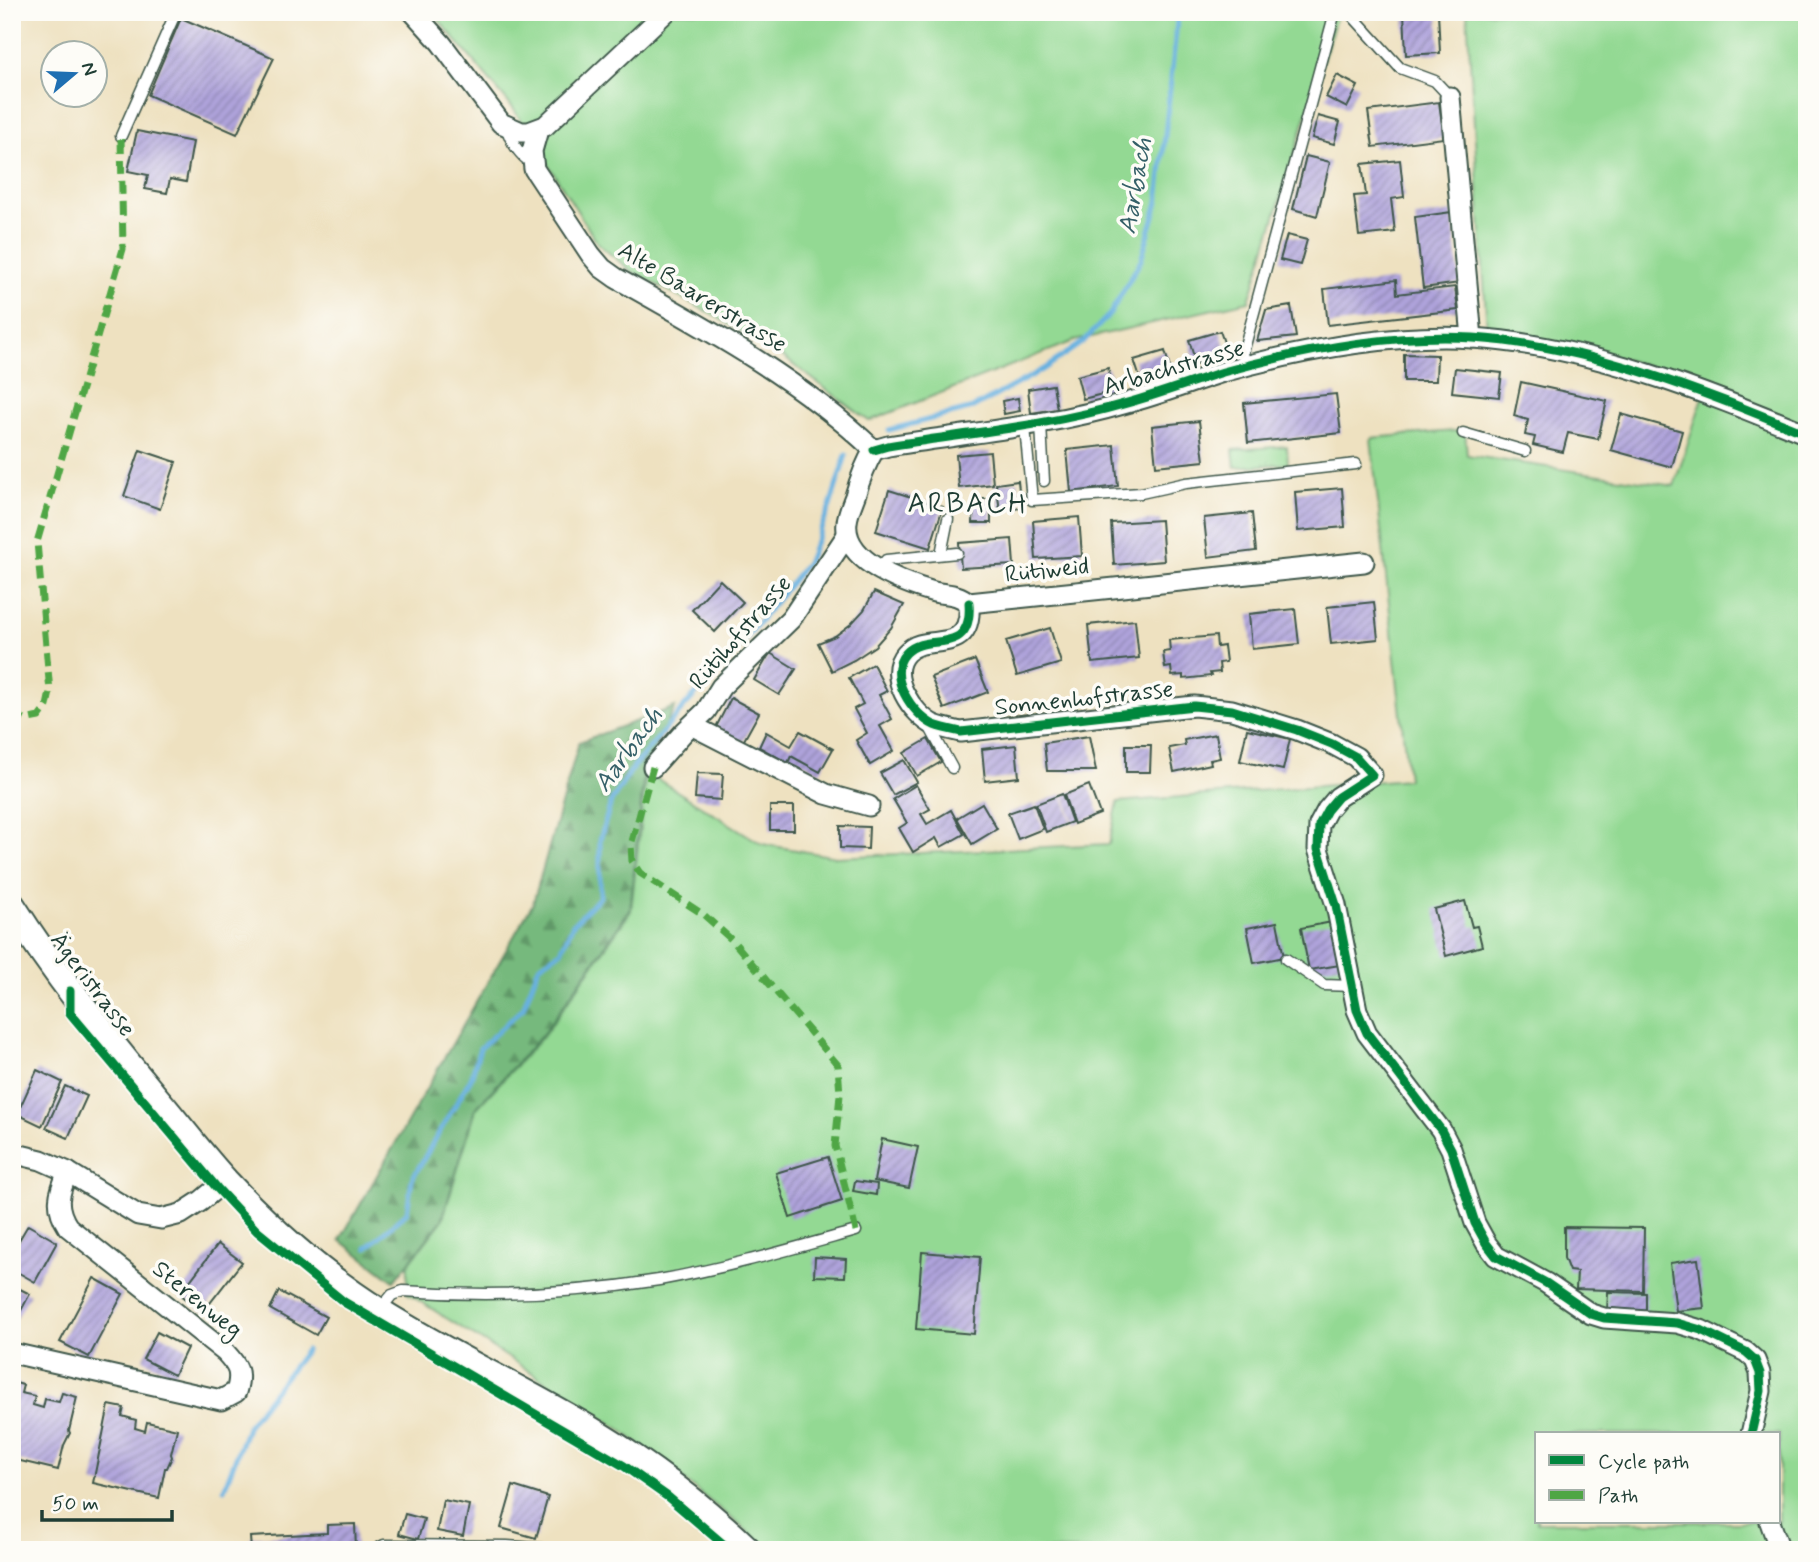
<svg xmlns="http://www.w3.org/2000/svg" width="1819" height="1562" viewBox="0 0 1819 1562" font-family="Mynerve,sans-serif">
  <defs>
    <pattern id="forest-firs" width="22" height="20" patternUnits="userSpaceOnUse" patternTransform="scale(1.75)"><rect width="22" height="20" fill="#76b97d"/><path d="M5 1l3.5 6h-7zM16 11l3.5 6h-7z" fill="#609867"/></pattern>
    <pattern id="park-tufts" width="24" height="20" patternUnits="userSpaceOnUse" patternTransform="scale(1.75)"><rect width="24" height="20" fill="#93d993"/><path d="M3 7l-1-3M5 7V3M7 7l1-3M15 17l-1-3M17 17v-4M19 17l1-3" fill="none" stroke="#7ebb7f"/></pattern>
    <pattern id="building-hatch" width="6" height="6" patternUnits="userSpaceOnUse" patternTransform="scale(1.75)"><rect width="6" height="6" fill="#afa3db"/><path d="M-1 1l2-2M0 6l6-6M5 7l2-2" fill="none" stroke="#8e86b2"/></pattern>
  </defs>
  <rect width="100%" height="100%" fill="#fdfcf7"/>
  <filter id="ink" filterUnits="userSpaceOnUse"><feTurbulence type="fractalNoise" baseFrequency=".0143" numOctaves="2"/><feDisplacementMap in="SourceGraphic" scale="14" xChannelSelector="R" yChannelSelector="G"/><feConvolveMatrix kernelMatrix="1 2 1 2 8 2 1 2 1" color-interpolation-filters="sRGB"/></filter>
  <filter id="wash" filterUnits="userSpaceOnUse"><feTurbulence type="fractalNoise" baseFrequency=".00686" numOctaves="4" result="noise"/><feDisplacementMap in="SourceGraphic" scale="28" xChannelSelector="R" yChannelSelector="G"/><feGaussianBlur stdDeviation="1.57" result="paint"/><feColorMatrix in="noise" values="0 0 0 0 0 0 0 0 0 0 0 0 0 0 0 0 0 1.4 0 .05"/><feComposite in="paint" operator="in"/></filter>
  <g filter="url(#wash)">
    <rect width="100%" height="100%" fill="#eee1c0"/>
    <!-- green -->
    <g fill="#93d993" stroke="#598b64" stroke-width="2" fill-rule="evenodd">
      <polygon points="432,12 1338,12 1249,301 1074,341 869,421 782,356 708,312 631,271 598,244 513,108"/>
      <path d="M1467,12H1807V1550H771L620,1429L407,1293L408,1265L442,1221L476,1109L545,1034L631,911L646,772L762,844L836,857L1109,844L1118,802L1408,779L1371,438L1465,430L1467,455L1674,486L1707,384L1610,355L1487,330ZM1537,1434H1779V1522H1537Z"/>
    </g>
    <!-- forest -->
    <polygon fill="url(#forest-firs)" stroke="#4a7b58" stroke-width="2" points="675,707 644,772 630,910 544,1033 475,1109 442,1220 394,1281 340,1240 533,903 579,742"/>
    <!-- park -->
    <polygon fill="url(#park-tufts)" stroke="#598b64" stroke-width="2" points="1287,446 1288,464 1235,467 1233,450"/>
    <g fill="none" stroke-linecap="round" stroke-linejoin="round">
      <!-- stream -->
      <g stroke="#68b1e0" stroke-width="5">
        <polyline points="889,430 973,408 1044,369 1083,342 1110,314 1141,260 1158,202 1178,12"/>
        <polyline points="367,1248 407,1212 412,1179 471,1078 480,1048 523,1008 539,966 561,951 573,924 600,897 600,840 611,802 634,766 684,707 741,645 808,561 830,506 846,455"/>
        <polyline points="224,1489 248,1425 306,1350"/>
      </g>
    </g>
    <g id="blocks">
      <!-- building -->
      <g fill="url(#building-hatch)">
        <polygon points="1404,12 1438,12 1440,53 1406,55"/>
        <polygon points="181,18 274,58 237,134 148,95"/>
        <polygon points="1337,75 1358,86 1347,108 1326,97"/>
        <polygon points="1439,102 1444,138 1373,147 1368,111"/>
        <polygon points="1318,116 1340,122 1334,144 1312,138"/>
        <polygon points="137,131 193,142 186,182 170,179 167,193 145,189 148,175 128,171"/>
        <polygon points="1306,156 1330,162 1317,216 1293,209"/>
        <polygon points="1400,160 1404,197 1391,199 1395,232 1359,236 1354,196 1366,195 1362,164"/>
        <polygon points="1452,212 1460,283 1423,288 1415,217"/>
        <polygon points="1287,235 1307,240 1300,265 1280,260"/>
        <polygon points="1396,280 1397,294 1455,287 1458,310 1328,325 1324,289"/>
        <polygon points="1291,306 1296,337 1257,341 1266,310"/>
        <polygon points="1220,331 1228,354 1196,364 1189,340"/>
        <polygon points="1165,351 1171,372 1141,381 1134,360"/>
        <polygon points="1404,354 1437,355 1436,381 1404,381"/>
        <polygon points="1108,368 1114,391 1083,399 1077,376"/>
        <polygon points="1455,368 1502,373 1499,397 1452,392"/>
        <polygon points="1521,382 1607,401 1598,439 1568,433 1563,452 1533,445 1535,437 1525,435 1528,420 1514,416"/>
        <polygon points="1053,385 1057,409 1031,413 1028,389"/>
        <polygon points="1336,394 1341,433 1248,443 1244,403"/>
        <polygon points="1018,398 1020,411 1004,414 1002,401"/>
        <polygon points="1621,414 1682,431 1672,467 1611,450"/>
        <polygon points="1199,421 1204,461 1156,466 1152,426"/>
        <polygon points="1114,445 1118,486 1071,492 1067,450"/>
        <polygon points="140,450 176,462 160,509 124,496"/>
        <polygon points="990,452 993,484 959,488 956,455"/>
        <polygon points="1018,481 1021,508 1000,510 996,484"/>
        <polygon points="1342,488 1345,527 1298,531 1295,492"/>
        <polygon points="889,490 943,507 930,548 876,531"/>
        <polygon points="974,499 991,499 991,523 973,523"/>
        <polygon points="1252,513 1256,551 1208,557 1204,518"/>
        <polygon points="1079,517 1082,556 1036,559 1033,521"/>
        <polygon points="1161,520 1164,561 1114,565 1111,523"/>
        <polygon points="1012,539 1014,565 961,568 959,543"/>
        <polygon points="720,580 743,602 715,632 692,610"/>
        <polygon points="874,592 904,605 891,628 875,646 854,660 832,671 818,643 835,636 851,624 864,610"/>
        <polygon points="1374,602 1378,639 1331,644 1327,607"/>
        <polygon points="1295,609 1299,644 1252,649 1249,614"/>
        <polygon points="1135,620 1139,658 1092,663 1088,625"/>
        <polygon points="1050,628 1061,663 1017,676 1006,641"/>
        <polygon points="1216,636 1217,647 1224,646 1226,662 1219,663 1220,672 1210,673 1211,676 1183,679 1183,675 1172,676 1171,667 1165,668 1163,652 1170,651 1169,640"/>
        <polygon points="770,653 796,669 779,695 754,680"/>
        <polygon points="975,660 988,692 944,709 931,677"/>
        <polygon points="873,664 887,691 879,695 892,719 880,726 894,751 870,765 856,740 867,733 854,709 863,704 849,678"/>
        <polygon points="731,698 759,713 743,742 716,727"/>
        <polygon points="1247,729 1290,739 1283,770 1240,761"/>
        <polygon points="800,731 833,749 820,772 791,756 788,763 759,747 766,732 791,746"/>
        <polygon points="1216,734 1220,758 1210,760 1211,764 1174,772 1169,748 1185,745 1184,740"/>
        <polygon points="1089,736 1096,771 1047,771 1044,743"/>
        <polygon points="928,739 941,762 917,776 904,753"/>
        <polygon points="1016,745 1019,777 985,781 982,749"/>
        <polygon points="1126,745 1151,745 1150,772 1126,772"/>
        <polygon points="904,760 917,782 893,795 880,773"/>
        <polygon points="697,773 723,774 721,800 695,798"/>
        <polygon points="916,785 930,809 921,814 927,824 951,810 964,834 941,847 936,838 913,852 899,828 907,823 893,799"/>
        <polygon points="1089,785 1100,814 1074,824 1064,795"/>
        <polygon points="1062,794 1072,822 1046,832 1036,804"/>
        <polygon points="982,803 997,829 972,844 957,818"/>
        <polygon points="1034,804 1043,829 1018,839 1008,813"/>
        <rect x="770" y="806" width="24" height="24"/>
        <polygon points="840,826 869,827 868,849 840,848"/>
        <polygon points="1465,901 1472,927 1477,926 1482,946 1446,956 1434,909"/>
        <polygon points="1277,922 1284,957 1254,963 1247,928"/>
        <polygon points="1332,922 1340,965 1309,970 1301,928"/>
        <polygon points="37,1070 62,1082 42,1126 17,1114"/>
        <polygon points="65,1086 87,1096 68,1138 46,1128"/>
        <polygon points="882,1139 918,1147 909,1188 874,1181"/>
        <polygon points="828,1157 842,1201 790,1218 776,1173"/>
        <polygon points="855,1181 877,1184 876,1195 853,1191"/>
        <polygon points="28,1225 57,1242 35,1282 12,1269 12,1252"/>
        <polygon points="1564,1227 1644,1228 1643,1291 1576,1289 1577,1272 1569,1271 1564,1258"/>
        <polygon points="218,1244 242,1262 203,1312 180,1294"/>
        <polygon points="922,1252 980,1257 974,1334 916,1329"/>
        <polygon points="815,1257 846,1259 845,1277 814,1276"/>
        <polygon points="1698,1259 1704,1308 1676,1311 1670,1263"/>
        <polygon points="94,1278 123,1294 89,1357 60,1342"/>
        <polygon points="12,1285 30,1294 12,1327"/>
        <polygon points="279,1291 326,1317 316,1335 270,1309"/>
        <polygon points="1608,1292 1646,1293 1646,1313 1607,1312"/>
        <polygon points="157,1332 187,1348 174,1375 143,1359"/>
        <polygon points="12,1382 23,1385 21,1393 35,1396 33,1405 43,1408 45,1399 59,1402 62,1393 77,1397 69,1431 70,1433 64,1445 58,1470 12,1459"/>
        <polygon points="109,1405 124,1408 122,1416 136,1420 135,1428 145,1431 147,1422 177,1429 171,1454 172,1457 167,1468 165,1468 159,1498 93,1483"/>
        <polygon points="513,1486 548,1497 536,1538 501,1528"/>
        <polygon points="443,1500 469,1505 463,1536 437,1531"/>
        <polygon points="405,1514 424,1519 418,1539 399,1534"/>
        <polygon points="355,1524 356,1550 251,1550 250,1537 327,1533 327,1525"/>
      </g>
    </g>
  </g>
  <g filter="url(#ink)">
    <use href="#blocks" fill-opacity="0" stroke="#3e5649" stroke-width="2"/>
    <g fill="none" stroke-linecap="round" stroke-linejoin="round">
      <defs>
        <g id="lane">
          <polyline points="1349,12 1400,68 1435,81 1450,97"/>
          <path d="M507,128C509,140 521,157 532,163"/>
          <polyline points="121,136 176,12"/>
          <polyline points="1246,367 1243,353 1335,12"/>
          <polyline points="1041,424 1044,481"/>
          <polyline points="1025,427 1032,500 1141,493 1186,483 1356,464"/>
          <polyline points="1463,433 1525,451"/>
          <polyline points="941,554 948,519"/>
          <polyline points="880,570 886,560 957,553"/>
          <polyline points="928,724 952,768"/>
          <polyline points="1286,959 1324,985 1352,986"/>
          <path d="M379,1311L392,1295L403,1291C488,1297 574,1294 659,1280C726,1268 791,1249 856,1231"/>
          <polyline points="375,1550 384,1545 507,1546 565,1550"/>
        </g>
        <g id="street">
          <polyline points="413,12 441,43 501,123 521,132 529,132 545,126 666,12"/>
          <polyline points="1450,97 1472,338"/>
          <path d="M538,130L532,151L534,169L591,255L602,268L616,278C707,329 798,378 874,450"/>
          <path d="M874,450L888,446C969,433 1049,426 1127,403C1160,394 1191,382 1223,372C1302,350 1391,333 1473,338C1591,346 1699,390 1807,434"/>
          <path d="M874,450C865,465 860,479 855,496C852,504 848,513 847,522C842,561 904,583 934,592C948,595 957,593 969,603L1364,562"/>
          <path d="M969,603C970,616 969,630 957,637C941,646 920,638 906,653C885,675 913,715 934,725C942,728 952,730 961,732L1194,706L1232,710L1297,730L1332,744L1356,757L1372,775L1338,797L1327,810L1319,825L1318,849L1336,905L1357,1010L1367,1033L1441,1130L1451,1149L1475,1223L1486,1243L1496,1256L1546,1283L1591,1314L1604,1318L1677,1323L1701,1330L1746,1352L1755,1360L1760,1373L1761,1391L1751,1434"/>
          <polyline points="693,726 826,794 869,806"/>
          <polyline points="653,767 684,732 706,711 721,687 791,619 847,535"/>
          <polyline points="12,1153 41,1160 68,1172 138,1215 161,1219 181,1214 201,1201 225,1181"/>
          <path d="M12,1353L221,1400L236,1392C242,1372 238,1366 225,1352L68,1227C55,1207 58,1194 68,1172"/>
          <polyline points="1770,1522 1780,1550"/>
        </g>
        <path id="secondary" d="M12,906C55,974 104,1035 155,1097C179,1125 201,1155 226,1182C272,1231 324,1277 380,1312C450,1356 526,1391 597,1434C651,1467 702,1506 748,1550"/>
      </defs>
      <!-- lane casing -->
      <use href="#lane" stroke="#3e5649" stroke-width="13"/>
      <!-- street casing -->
      <use href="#street" stroke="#3e5649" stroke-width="23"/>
      <!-- secondary casing -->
      <use href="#secondary" stroke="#3e5649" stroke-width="30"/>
      <!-- lane -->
      <use href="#lane" stroke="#fff" stroke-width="10"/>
      <!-- street -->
      <use href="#street" stroke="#fff" stroke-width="19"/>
      <!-- secondary -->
      <use href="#secondary" stroke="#fff" stroke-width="26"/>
      <!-- quiet -->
      <g stroke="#4fa644" stroke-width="7" stroke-dasharray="14 7" stroke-linecap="butt">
        <polyline points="12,713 25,720 39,717 47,706 50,692 37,542 123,249 121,136"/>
        <polyline points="653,767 631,845 632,861 640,873 704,915 733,941 838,1065 840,1095 835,1146 856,1231"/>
      </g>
      <defs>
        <g id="cycleway">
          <path d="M874,450L888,446C969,433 1049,426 1127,403C1160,394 1191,382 1223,372C1302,350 1391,333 1473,338C1591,346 1699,390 1807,434"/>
          <path d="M969,603C970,616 969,630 957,637C941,646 920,638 906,653C885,675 913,715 934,725C942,728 952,730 961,732L1194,706L1232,710L1297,730L1332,744L1356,757L1372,775L1338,797L1327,810L1319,825L1318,849L1336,905L1357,1010L1367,1033L1441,1130L1451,1149L1475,1223L1486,1243L1496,1256L1546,1283L1591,1314L1604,1318L1677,1323L1701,1330L1746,1352L1755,1360L1760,1373L1761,1391L1751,1434"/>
          <polyline points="70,991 70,1013 217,1188 257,1231 344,1302 624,1466 668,1497 730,1550"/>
        </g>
      </defs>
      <!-- cycleway casing -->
      <use href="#cycleway" stroke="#fdfcf7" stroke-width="13"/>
      <!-- cycleway -->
      <use href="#cycleway" stroke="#00873e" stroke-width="9"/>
    </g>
  </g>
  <g text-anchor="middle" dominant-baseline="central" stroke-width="7" stroke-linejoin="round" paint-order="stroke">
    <!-- street labels -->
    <g font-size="24" fill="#1f3d34" stroke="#fdfcf7">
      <text transform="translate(702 298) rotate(31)">Alte Baarerstrasse</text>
      <text transform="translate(1174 368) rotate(-16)">Arbachstrasse</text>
      <text transform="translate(1047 571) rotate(-6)">Rütiweid</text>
      <text transform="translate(741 633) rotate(-49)">Rütihofstrasse</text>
      <text transform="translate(1084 699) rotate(-6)">Sonnenhofstrasse</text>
      <text transform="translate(92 985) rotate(53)">Ägeristrasse</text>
      <text transform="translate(197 1300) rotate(39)">Sterenweg</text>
    </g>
    <!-- water labels -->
    <g font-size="26" font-style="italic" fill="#356068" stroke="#fdfcf7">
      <text transform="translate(1136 186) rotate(-80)">Aarbach</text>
      <text transform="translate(629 750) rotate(-54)">Aarbach</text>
    </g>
    <!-- quarter labels -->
    <g font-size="28" letter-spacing="2" fill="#1f3d34" stroke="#fdfcf7">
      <text x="968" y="504">ARBACH</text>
    </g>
  </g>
  <!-- margin -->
  <rect width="1819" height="1562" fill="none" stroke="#fdfcf7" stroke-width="42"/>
  <!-- legend -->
  <rect x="1535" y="1432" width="245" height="91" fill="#fdfcf7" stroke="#a4b0a9" stroke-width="2"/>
  <rect x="1549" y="1455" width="35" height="10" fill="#00873e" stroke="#a4b0a9" stroke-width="2"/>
  <text x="1598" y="1468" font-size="21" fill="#1f3d34">Cycle path</text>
  <rect x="1549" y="1490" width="35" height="10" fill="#4fa644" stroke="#a4b0a9" stroke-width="2"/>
  <text x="1598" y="1502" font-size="21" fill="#1f3d34">Path</text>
  <!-- north arrow -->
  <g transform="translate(74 74) rotate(71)"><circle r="33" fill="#fdfcf7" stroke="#a4b0a9" stroke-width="2"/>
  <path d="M0-5L12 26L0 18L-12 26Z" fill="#1f6fb2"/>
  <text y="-10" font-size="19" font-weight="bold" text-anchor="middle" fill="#1f3d34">N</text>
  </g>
  <!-- scale -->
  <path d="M42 1510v10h130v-10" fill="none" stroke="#1f3d34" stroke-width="3.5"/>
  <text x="52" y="1510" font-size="21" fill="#1f3d34" stroke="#fdfcf7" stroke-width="5" paint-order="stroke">50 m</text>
</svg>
